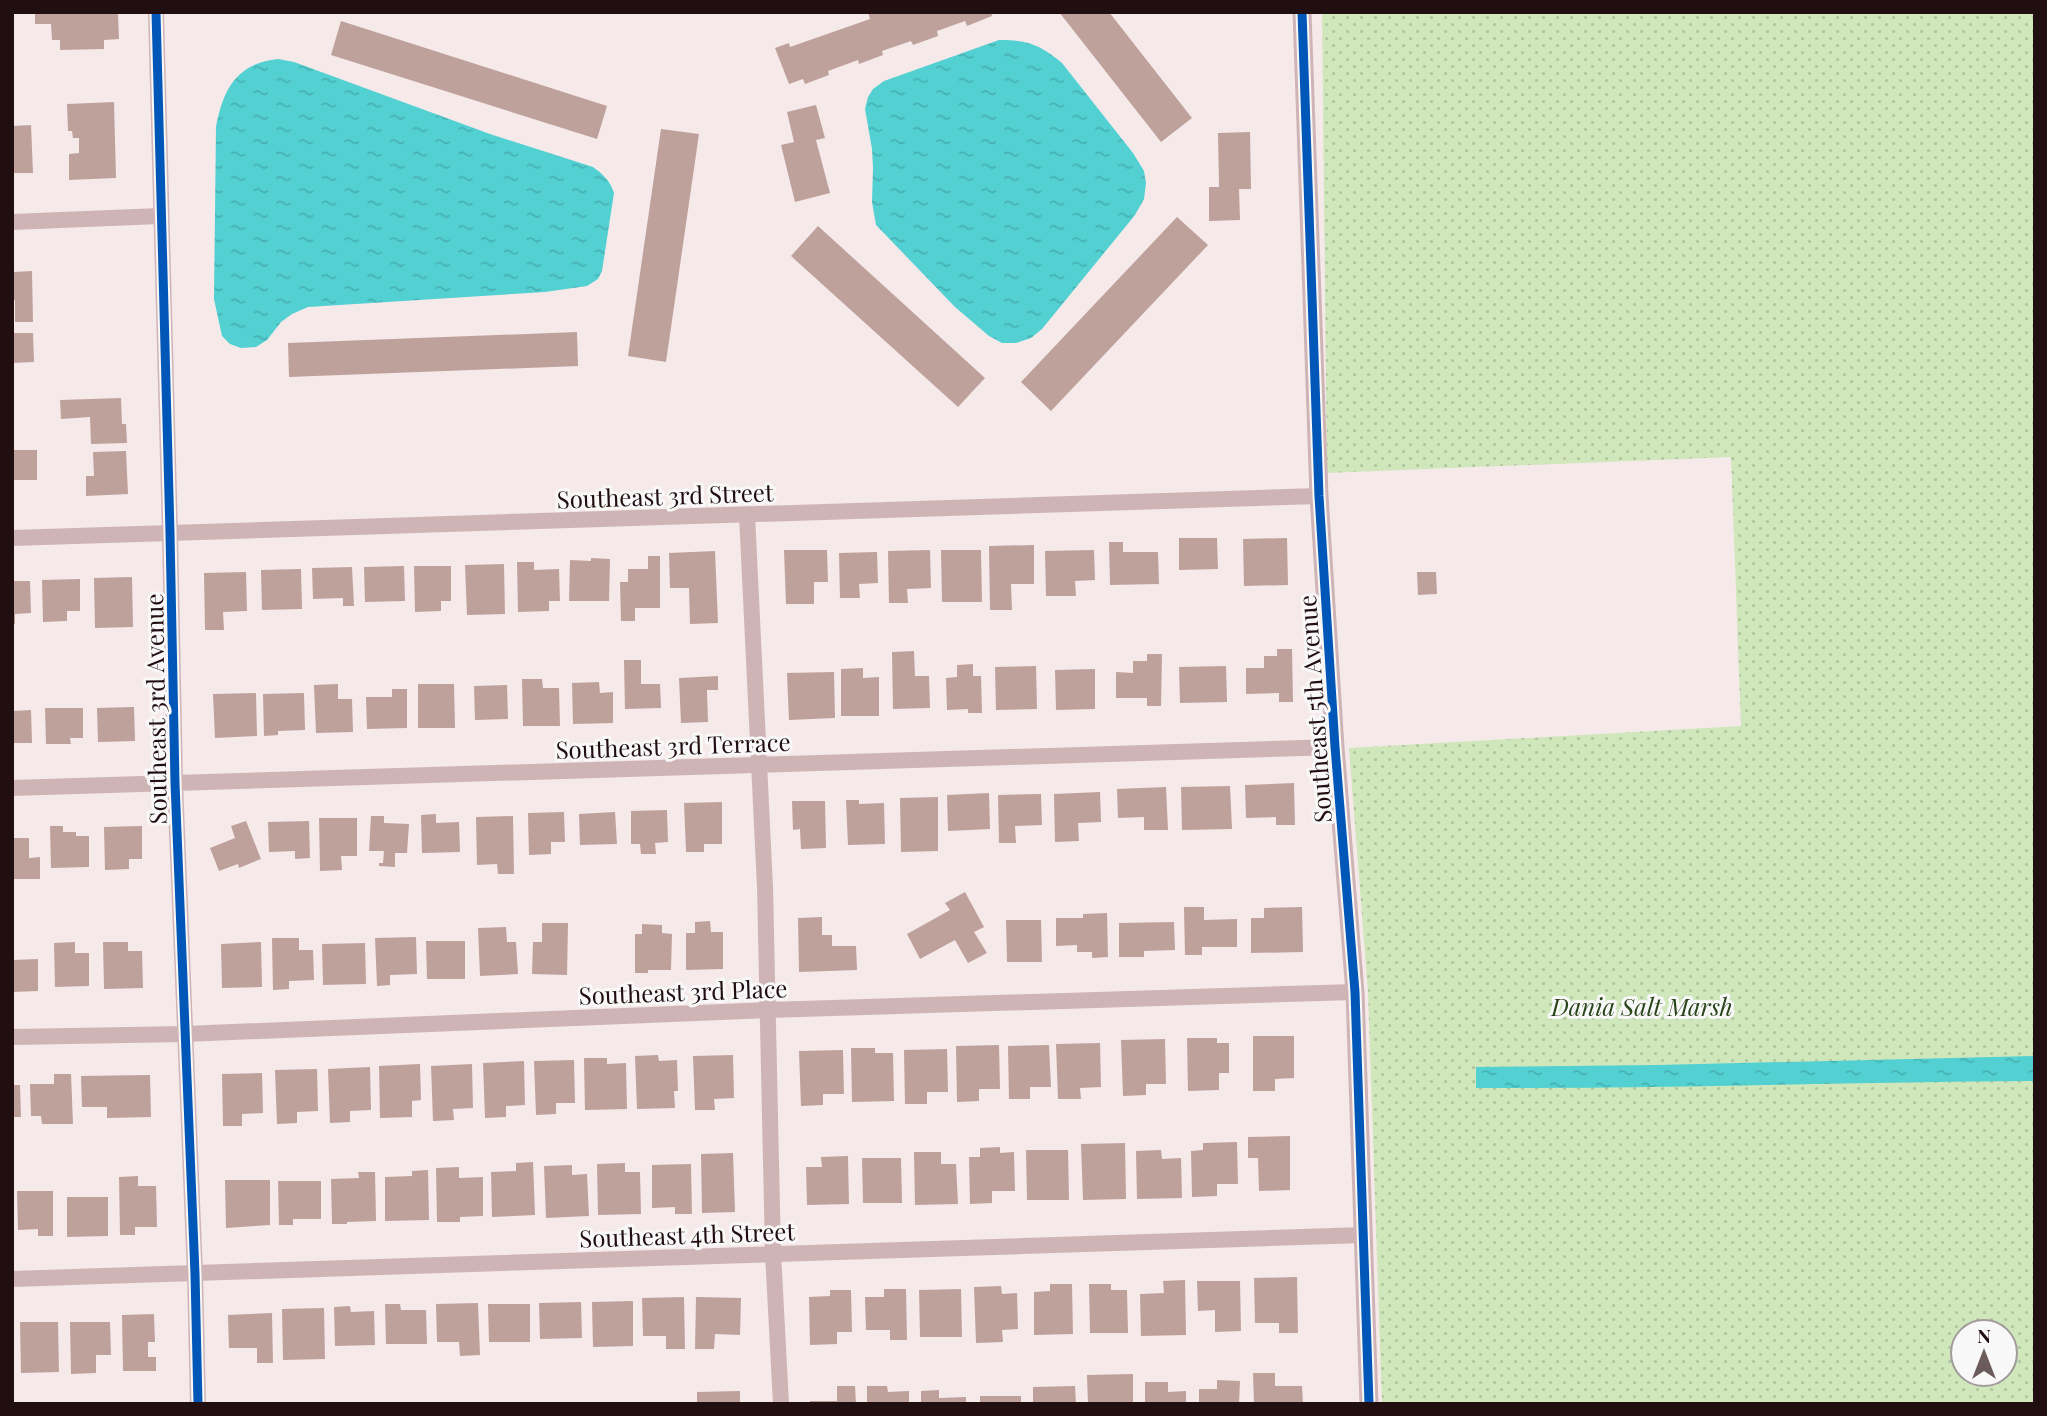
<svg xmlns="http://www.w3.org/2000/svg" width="2047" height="1416" viewBox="0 0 2047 1416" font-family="'Playfair Display',serif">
  <defs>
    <pattern id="park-dots" width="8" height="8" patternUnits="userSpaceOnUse" patternTransform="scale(1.75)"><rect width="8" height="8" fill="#cfe7ba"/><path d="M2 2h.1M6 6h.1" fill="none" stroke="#b1c59f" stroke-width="1.8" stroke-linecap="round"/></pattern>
    <pattern id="water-ripples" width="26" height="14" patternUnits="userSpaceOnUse" patternTransform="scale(1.75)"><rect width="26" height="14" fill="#52d0d2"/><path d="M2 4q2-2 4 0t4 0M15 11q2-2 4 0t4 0" fill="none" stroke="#47b1b3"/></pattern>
  </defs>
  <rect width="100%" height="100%" fill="#f6e9ea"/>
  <!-- park -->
  <path fill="url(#park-dots)" fill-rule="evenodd" d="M1322,12H2035V1404H1382L1368,992L1349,748L1741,726L1731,457L1327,473ZM1963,1332H2005V1374H1963Z"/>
  <!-- water -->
  <g fill="url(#water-ripples)">
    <path d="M999,40C1028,40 1040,45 1062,63L1133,153L1144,171L1146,183L1144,199L1135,215L1042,329L1031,338L1016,343H1002L989,336L955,307L876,225L872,202L873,168L872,149L865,109L868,97L873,89L884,81Z"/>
    <path d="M278,59L294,62L490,134L593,167C603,174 610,181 614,193L602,271L598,279L587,286L545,292L308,307L292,314L281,322L267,340L256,347L241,348L230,344L222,336L214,299L216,127C223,89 237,63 278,59Z"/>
    <path d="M2035,1056V1081C1848,1082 1662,1089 1476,1088V1067L1658,1065Z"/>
  </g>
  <!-- building -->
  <g fill="#bea19b">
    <polygon points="35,12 118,14 119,39 104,40 104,49 60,50 60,40 52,40 51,24 35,24"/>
    <polygon points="868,12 991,12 992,16 967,26 965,21 937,31 938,36 913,45 911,41 882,51 883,55 859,64 858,60 828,71 829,75 805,84 803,79 789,84 775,48 789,43 790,47 870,19"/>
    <polygon points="1059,12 1109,12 1192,118 1161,142"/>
    <polygon points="341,21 607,106 597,139 331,55"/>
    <polygon points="114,102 116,178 69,180 69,154 79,153 79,138 73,138 72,131 68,131 67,104"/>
    <polygon points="816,105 825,138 816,140 830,193 795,202 781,145 794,142 787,112"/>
    <polygon points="31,125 33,173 12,173 12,126"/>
    <polygon points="661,129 699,134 666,362 628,356"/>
    <polygon points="1250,132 1251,189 1239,189 1240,220 1209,221 1209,187 1219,187 1218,133"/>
    <polygon points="1177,217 1208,245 1051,411 1021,382"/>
    <polygon points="818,226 985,378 958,407 791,256"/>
    <polygon points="32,271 33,322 15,322 15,300 12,300 13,272"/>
    <polygon points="577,332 578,366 289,377 288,343"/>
    <polygon points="12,333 33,333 34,362 12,363"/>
    <polygon points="121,398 122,424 126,424 127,443 91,444 90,417 61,419 60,400"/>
    <rect x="12" y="450" width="25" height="30"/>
    <polygon points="126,451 128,494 86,496 86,476 94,476 93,452"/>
    <polygon points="1179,538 1217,538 1218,569 1179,570"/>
    <polygon points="1287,538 1288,585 1244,586 1243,539"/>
    <polygon points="1109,542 1123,542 1123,552 1158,552 1159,584 1110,585"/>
    <polygon points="1034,545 1034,584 1011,584 1012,610 990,610 989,546"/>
    <polygon points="784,550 827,550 828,582 814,582 814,604 786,604"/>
    <polygon points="930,550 931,588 907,589 908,603 889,603 888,551"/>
    <polygon points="941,550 981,550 982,602 942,602"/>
    <polygon points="1094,550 1095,580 1075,581 1076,596 1046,596 1045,551"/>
    <polygon points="715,551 718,623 690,624 689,588 670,588 669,553"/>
    <polygon points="877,552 878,583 859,584 860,598 840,598 839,553"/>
    <polygon points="648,556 660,556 660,608 635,608 635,621 621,621 620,582 628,582 628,569 648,569"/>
    <polygon points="591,558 610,559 609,601 569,601 570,560 591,561"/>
    <polygon points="517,562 534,562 534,570 559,569 560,601 549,601 549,611 518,612"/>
    <polygon points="504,564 505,614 467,615 465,565"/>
    <polygon points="404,566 405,601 365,602 364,567"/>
    <polygon points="414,566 451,566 451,601 441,601 441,611 415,612"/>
    <polygon points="352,567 354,606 343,606 343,598 313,599 312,568"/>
    <polygon points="301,569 302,609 262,610 261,570"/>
    <polygon points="246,572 247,611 223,612 224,630 205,630 204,573"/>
    <polygon points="1417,572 1436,572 1437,594 1418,595"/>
    <polygon points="132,577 133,627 95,628 94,578"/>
    <polygon points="80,579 80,611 67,611 67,621 43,622 42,580"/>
    <polygon points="12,581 30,581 31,613 15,614 15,624 12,624"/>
    <polygon points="1277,649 1292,649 1293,702 1279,702 1279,693 1246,694 1246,668 1264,668 1264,656 1277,656"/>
    <polygon points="914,651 915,676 929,676 930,708 893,709 892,652"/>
    <polygon points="1147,654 1162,654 1161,706 1147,706 1147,698 1116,698 1116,672 1133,673 1133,661 1147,661"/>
    <polygon points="624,660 641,660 641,684 660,684 661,708 625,709"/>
    <polygon points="973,664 973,676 981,676 982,713 968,713 968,709 947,710 946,678 957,677 957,665"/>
    <polygon points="1036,666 1037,709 996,710 995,667"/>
    <polygon points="1226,666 1227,702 1180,703 1179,667"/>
    <polygon points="863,668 863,678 879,677 879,716 841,716 841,669"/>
    <polygon points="1095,669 1095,709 1056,710 1055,670"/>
    <polygon points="834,672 835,718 789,720 787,673"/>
    <polygon points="718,676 718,690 707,690 708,722 681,723 679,678"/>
    <polygon points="522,679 542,679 543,688 559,688 560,726 523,726"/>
    <polygon points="599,682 600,693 613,692 613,723 573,724 572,683"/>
    <polygon points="338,684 338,699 352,699 353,732 316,733 314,685"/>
    <polygon points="418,684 454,684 455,728 418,728"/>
    <polygon points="507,685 508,719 475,720 474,686"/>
    <polygon points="392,689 407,689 407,728 367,729 366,697 392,697"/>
    <polygon points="256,693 257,736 215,738 213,694"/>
    <polygon points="304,693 305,730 278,731 278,735 264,736 263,694"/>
    <polygon points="134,707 135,741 98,742 97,708"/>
    <polygon points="45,708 83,708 83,738 70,738 71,744 46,744"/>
    <polygon points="31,710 32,743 12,743 12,711"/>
    <polygon points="1294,783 1295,825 1276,825 1276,817 1246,818 1245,785"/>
    <polygon points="1230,786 1232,829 1182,830 1181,787"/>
    <polygon points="1166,787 1168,830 1144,830 1144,817 1118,818 1117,789"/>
    <polygon points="1100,792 1101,822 1078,823 1079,841 1055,842 1054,794"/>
    <polygon points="989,793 990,829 948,831 947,795"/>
    <polygon points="1041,794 1042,825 1015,826 1016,843 999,843 998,795"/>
    <polygon points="938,797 938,851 901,852 900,798"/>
    <polygon points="846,800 859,800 859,804 884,803 885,844 848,845"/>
    <polygon points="792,801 825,801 826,848 801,849 800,829 793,830"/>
    <polygon points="722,802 722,844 704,844 704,852 686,852 684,803"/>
    <polygon points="667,810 668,842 655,843 656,854 641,854 640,844 631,844 631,811"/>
    <polygon points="564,812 565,842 551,842 551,854 529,855 528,813"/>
    <polygon points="615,812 617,844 580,845 579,814"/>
    <polygon points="436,814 436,823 459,822 460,852 422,853 421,815"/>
    <polygon points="371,816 384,816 384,823 409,824 407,853 395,853 395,867 379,866 379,863 383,863 384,851 369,851"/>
    <polygon points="513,816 514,874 498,874 497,864 477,865 476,817"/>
    <polygon points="319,818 357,818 357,856 341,856 342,870 320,871"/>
    <polygon points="246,821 261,859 239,868 238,864 219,871 210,848 235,838 231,826"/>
    <polygon points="309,821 310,858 295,859 295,851 269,852 268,822"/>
    <polygon points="50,826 63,826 63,832 76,832 76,836 89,836 89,867 51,868"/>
    <polygon points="142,826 142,859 129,859 129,869 105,870 104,827"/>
    <polygon points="12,838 29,838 29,858 40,857 40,879 12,879"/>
    <polygon points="965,892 984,927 974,932 987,953 968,963 955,940 920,959 907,934 950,910 945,903"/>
    <polygon points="1184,907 1204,907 1204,920 1237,919 1237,947 1202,947 1202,955 1185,955"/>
    <polygon points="1302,907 1303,952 1251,953 1251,918 1264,918 1264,908"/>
    <polygon points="1107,913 1108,957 1092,958 1092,952 1077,952 1077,945 1056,946 1056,918 1083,918 1083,914"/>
    <polygon points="822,917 822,935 832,935 832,946 856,946 857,970 799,972 798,918"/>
    <polygon points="1006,920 1041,920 1042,962 1007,962"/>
    <polygon points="710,921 711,932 723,932 723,969 686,970 686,933 695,933 695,922"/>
    <polygon points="1174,922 1175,950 1144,951 1144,957 1119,957 1119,923"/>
    <polygon points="542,923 568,923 567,975 532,974 533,942 542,942"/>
    <polygon points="642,924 662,925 662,933 672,934 671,970 648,970 648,973 635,973 635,934 642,934"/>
    <polygon points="506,927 507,942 516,942 518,974 480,976 478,928"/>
    <polygon points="416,937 417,974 390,975 390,985 377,986 375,938"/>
    <polygon points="272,938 299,938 299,950 313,950 314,980 289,981 289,989 273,990"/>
    <polygon points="426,941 465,941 465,979 427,979"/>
    <polygon points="75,942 75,953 89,953 89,986 55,987 54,943"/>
    <polygon points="103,942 128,942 128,951 142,951 143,988 104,989"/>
    <polygon points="261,942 262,987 222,988 221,944"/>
    <polygon points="365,943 366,984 323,985 322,944"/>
    <polygon points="38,959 38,991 12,992 12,960"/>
    <polygon points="1253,1036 1294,1036 1294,1078 1275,1079 1275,1091 1253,1091"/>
    <polygon points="1187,1038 1217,1038 1217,1043 1229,1043 1229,1073 1219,1073 1219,1090 1188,1091"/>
    <polygon points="1165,1039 1166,1084 1146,1084 1146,1095 1123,1096 1121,1040"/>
    <polygon points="1100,1043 1101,1087 1080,1088 1081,1099 1058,1099 1056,1044"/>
    <polygon points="999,1045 1000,1089 979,1089 979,1101 957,1102 956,1046"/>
    <polygon points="1049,1045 1051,1087 1030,1087 1030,1099 1009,1099 1008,1046"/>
    <polygon points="851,1048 875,1048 875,1053 893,1053 894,1101 852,1102"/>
    <polygon points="947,1049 948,1092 927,1092 927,1104 905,1104 904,1050"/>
    <polygon points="843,1050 844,1094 823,1094 823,1105 801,1106 799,1051"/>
    <polygon points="658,1055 659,1061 677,1060 678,1091 674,1091 675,1108 637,1109 635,1056"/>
    <polygon points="733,1055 734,1098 714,1099 715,1110 695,1110 693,1056"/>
    <polygon points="584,1058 607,1058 607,1064 626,1063 627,1109 585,1110"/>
    <polygon points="574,1060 575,1103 556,1103 556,1114 536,1115 534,1061"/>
    <polygon points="524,1061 525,1105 506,1106 506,1117 485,1118 483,1063"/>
    <polygon points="420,1064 421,1100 412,1101 412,1117 380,1118 379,1066"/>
    <polygon points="472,1064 473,1108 453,1109 454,1120 433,1121 431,1066"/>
    <polygon points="370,1067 371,1110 350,1111 350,1122 330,1123 328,1069"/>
    <polygon points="317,1069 318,1111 297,1112 297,1123 277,1124 275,1070"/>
    <polygon points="262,1073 263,1113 242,1114 242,1126 223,1126 222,1074"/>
    <polygon points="54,1074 71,1074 73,1124 42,1124 41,1116 31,1116 30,1084 54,1084"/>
    <polygon points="150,1075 151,1117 107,1118 107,1107 82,1107 81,1076"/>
    <polygon points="12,1085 20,1085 21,1117 12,1117"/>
    <polygon points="1290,1136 1290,1190 1259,1191 1258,1158 1248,1158 1248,1137"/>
    <polygon points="1237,1142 1238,1184 1217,1184 1217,1196 1192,1197 1191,1151 1203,1150 1203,1143"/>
    <polygon points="1125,1143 1126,1199 1083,1200 1081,1144"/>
    <polygon points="1000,1147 1000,1153 1014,1152 1015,1191 992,1191 992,1203 970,1204 969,1157 980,1157 980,1148"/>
    <polygon points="1026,1150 1068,1150 1069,1200 1027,1200"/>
    <polygon points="1161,1150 1162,1159 1181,1158 1182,1198 1137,1199 1136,1151"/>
    <polygon points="914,1152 941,1152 941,1164 956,1164 958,1204 915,1205"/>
    <polygon points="733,1153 735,1212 702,1213 701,1154"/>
    <polygon points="848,1156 849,1204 807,1205 806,1167 822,1167 821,1157"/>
    <polygon points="862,1158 901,1158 902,1203 863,1203"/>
    <polygon points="533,1162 535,1215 492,1217 491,1172 516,1171 516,1163"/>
    <polygon points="625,1163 625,1172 640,1172 641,1214 598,1215 597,1164"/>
    <polygon points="691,1164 692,1214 675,1214 675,1207 652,1208 652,1165"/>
    <polygon points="572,1165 572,1175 587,1174 589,1216 546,1218 544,1166"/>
    <polygon points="459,1167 459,1178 483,1177 483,1216 460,1217 460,1222 437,1222 436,1168"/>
    <polygon points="428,1170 429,1220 385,1221 385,1177 412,1176 412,1171"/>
    <polygon points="358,1172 375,1172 376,1221 347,1222 347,1224 332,1224 331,1179 359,1178"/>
    <polygon points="138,1176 138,1186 156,1186 157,1227 135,1227 135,1235 120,1235 119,1177"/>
    <polygon points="225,1180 270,1180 270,1225 226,1228"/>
    <polygon points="278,1181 321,1181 321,1219 293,1219 293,1225 279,1225"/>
    <polygon points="17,1191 53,1191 53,1236 38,1236 38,1229 18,1230"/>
    <polygon points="67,1197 108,1197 108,1236 67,1237"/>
    <polygon points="1297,1277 1298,1333 1279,1333 1279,1323 1255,1323 1254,1278"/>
    <polygon points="1185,1280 1186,1335 1141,1336 1140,1294 1164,1293 1163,1281"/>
    <polygon points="1197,1281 1240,1281 1241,1331 1215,1332 1215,1310 1198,1311"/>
    <polygon points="1050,1284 1072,1284 1073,1334 1034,1335 1034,1292 1050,1291"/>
    <polygon points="1089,1284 1111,1284 1111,1290 1127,1290 1128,1333 1090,1333"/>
    <polygon points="1001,1286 1002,1294 1017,1293 1018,1329 1002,1330 1003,1342 976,1343 974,1287"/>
    <polygon points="884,1289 906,1289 907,1340 890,1340 890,1330 866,1330 865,1297 884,1297"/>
    <polygon points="961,1289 962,1337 920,1337 919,1290"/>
    <polygon points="830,1290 851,1290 852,1332 837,1332 837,1344 810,1345 809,1297 830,1296"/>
    <polygon points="684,1297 685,1349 666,1349 666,1336 643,1336 642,1298"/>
    <polygon points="696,1297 741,1298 740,1335 715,1334 714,1349 695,1349"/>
    <polygon points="633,1301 633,1346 593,1347 592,1302"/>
    <polygon points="581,1302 582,1338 540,1339 539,1303"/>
    <polygon points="478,1303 480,1355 460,1356 459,1342 437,1342 436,1304"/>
    <polygon points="385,1304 400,1304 401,1310 426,1310 427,1344 386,1344"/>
    <polygon points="488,1304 530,1304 530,1342 489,1342"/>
    <polygon points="350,1306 351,1312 374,1311 375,1345 335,1346 334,1307"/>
    <polygon points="324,1308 325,1359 283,1360 282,1309"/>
    <polygon points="272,1313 273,1363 257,1363 257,1348 229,1348 228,1315"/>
    <polygon points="154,1314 155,1342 148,1342 148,1357 156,1357 156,1371 123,1371 122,1315"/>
    <polygon points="20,1322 58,1322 59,1372 21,1373"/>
    <polygon points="70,1322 110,1322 111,1355 96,1355 96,1373 71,1374"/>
    <polygon points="1253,1373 1275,1373 1275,1386 1302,1386 1303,1404 1254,1404"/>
    <polygon points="1133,1374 1133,1404 1088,1404 1087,1375"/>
    <polygon points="1217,1380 1240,1381 1239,1404 1199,1404 1199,1389 1217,1389"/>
    <polygon points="1145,1382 1168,1382 1168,1392 1186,1391 1186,1404 1145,1404"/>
    <polygon points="837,1386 855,1386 856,1404 810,1404 810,1401 837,1401"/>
    <polygon points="867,1386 887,1386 888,1392 909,1391 909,1404 867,1404"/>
    <polygon points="1075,1386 1076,1404 1033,1404 1033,1387"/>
    <polygon points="939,1390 939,1398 966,1397 966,1404 921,1404 921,1391"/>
    <polygon points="740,1391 740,1404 697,1404 697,1392"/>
    <rect x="980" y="1396" width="41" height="8"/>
  </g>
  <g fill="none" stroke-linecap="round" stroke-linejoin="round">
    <!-- minor -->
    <g stroke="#cfb4b6" stroke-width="16">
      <polyline points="156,12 170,533 175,783 195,1274 198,1404"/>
      <polyline points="12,222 160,216"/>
      <polyline points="747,515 765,887 773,1253 781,1404"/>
      <polyline points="12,538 1319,496"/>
      <polyline points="12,788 1335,747"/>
      <polyline points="12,1037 185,1034 768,1010 1355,992"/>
      <polyline points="12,1279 1364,1235"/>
    </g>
    <!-- tertiary -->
    <polyline stroke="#cfb4b6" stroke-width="19" points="1302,12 1319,496 1335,747 1355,992 1369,1404"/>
    <defs>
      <g id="cycleway">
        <polyline points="156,12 170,533 175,783 195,1274 198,1404"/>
        <polyline points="1302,12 1319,496 1335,747 1355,992 1369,1404"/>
      </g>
    </defs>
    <!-- cycleway casing -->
    <use href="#cycleway" stroke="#f8f8f8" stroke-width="13"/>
    <!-- cycleway -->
    <use href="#cycleway" stroke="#0057b8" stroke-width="9"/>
  </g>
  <g text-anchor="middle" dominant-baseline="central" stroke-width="6" stroke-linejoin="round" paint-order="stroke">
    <!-- street labels -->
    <g font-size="24" fill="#210e10" stroke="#f8f8f8">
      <text transform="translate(665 495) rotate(-2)">Southeast 3rd Street</text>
      <text transform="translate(155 709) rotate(-91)">Southeast 3rd Avenue</text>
      <text transform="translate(1314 709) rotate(-94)">Southeast 5th Avenue</text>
      <text transform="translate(673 745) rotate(-2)">Southeast 3rd Terrace</text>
      <text transform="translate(683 991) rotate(-2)">Southeast 3rd Place</text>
      <text transform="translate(687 1234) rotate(-2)">Southeast 4th Street</text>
    </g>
    <!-- park labels -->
    <g font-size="24" font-style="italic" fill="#294419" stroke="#f8f8f8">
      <text x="1642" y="1006">Dania Salt Marsh</text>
    </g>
  </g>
  <!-- border -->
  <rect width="2047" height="1416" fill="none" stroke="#210e10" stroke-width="28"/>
  <!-- north arrow -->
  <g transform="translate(1984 1353)"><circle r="33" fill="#f8f8f8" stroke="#a29a9b" stroke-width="2"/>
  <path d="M0-5L12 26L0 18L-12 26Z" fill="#6c5b5c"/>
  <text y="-10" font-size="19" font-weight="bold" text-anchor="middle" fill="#210e10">N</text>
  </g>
</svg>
